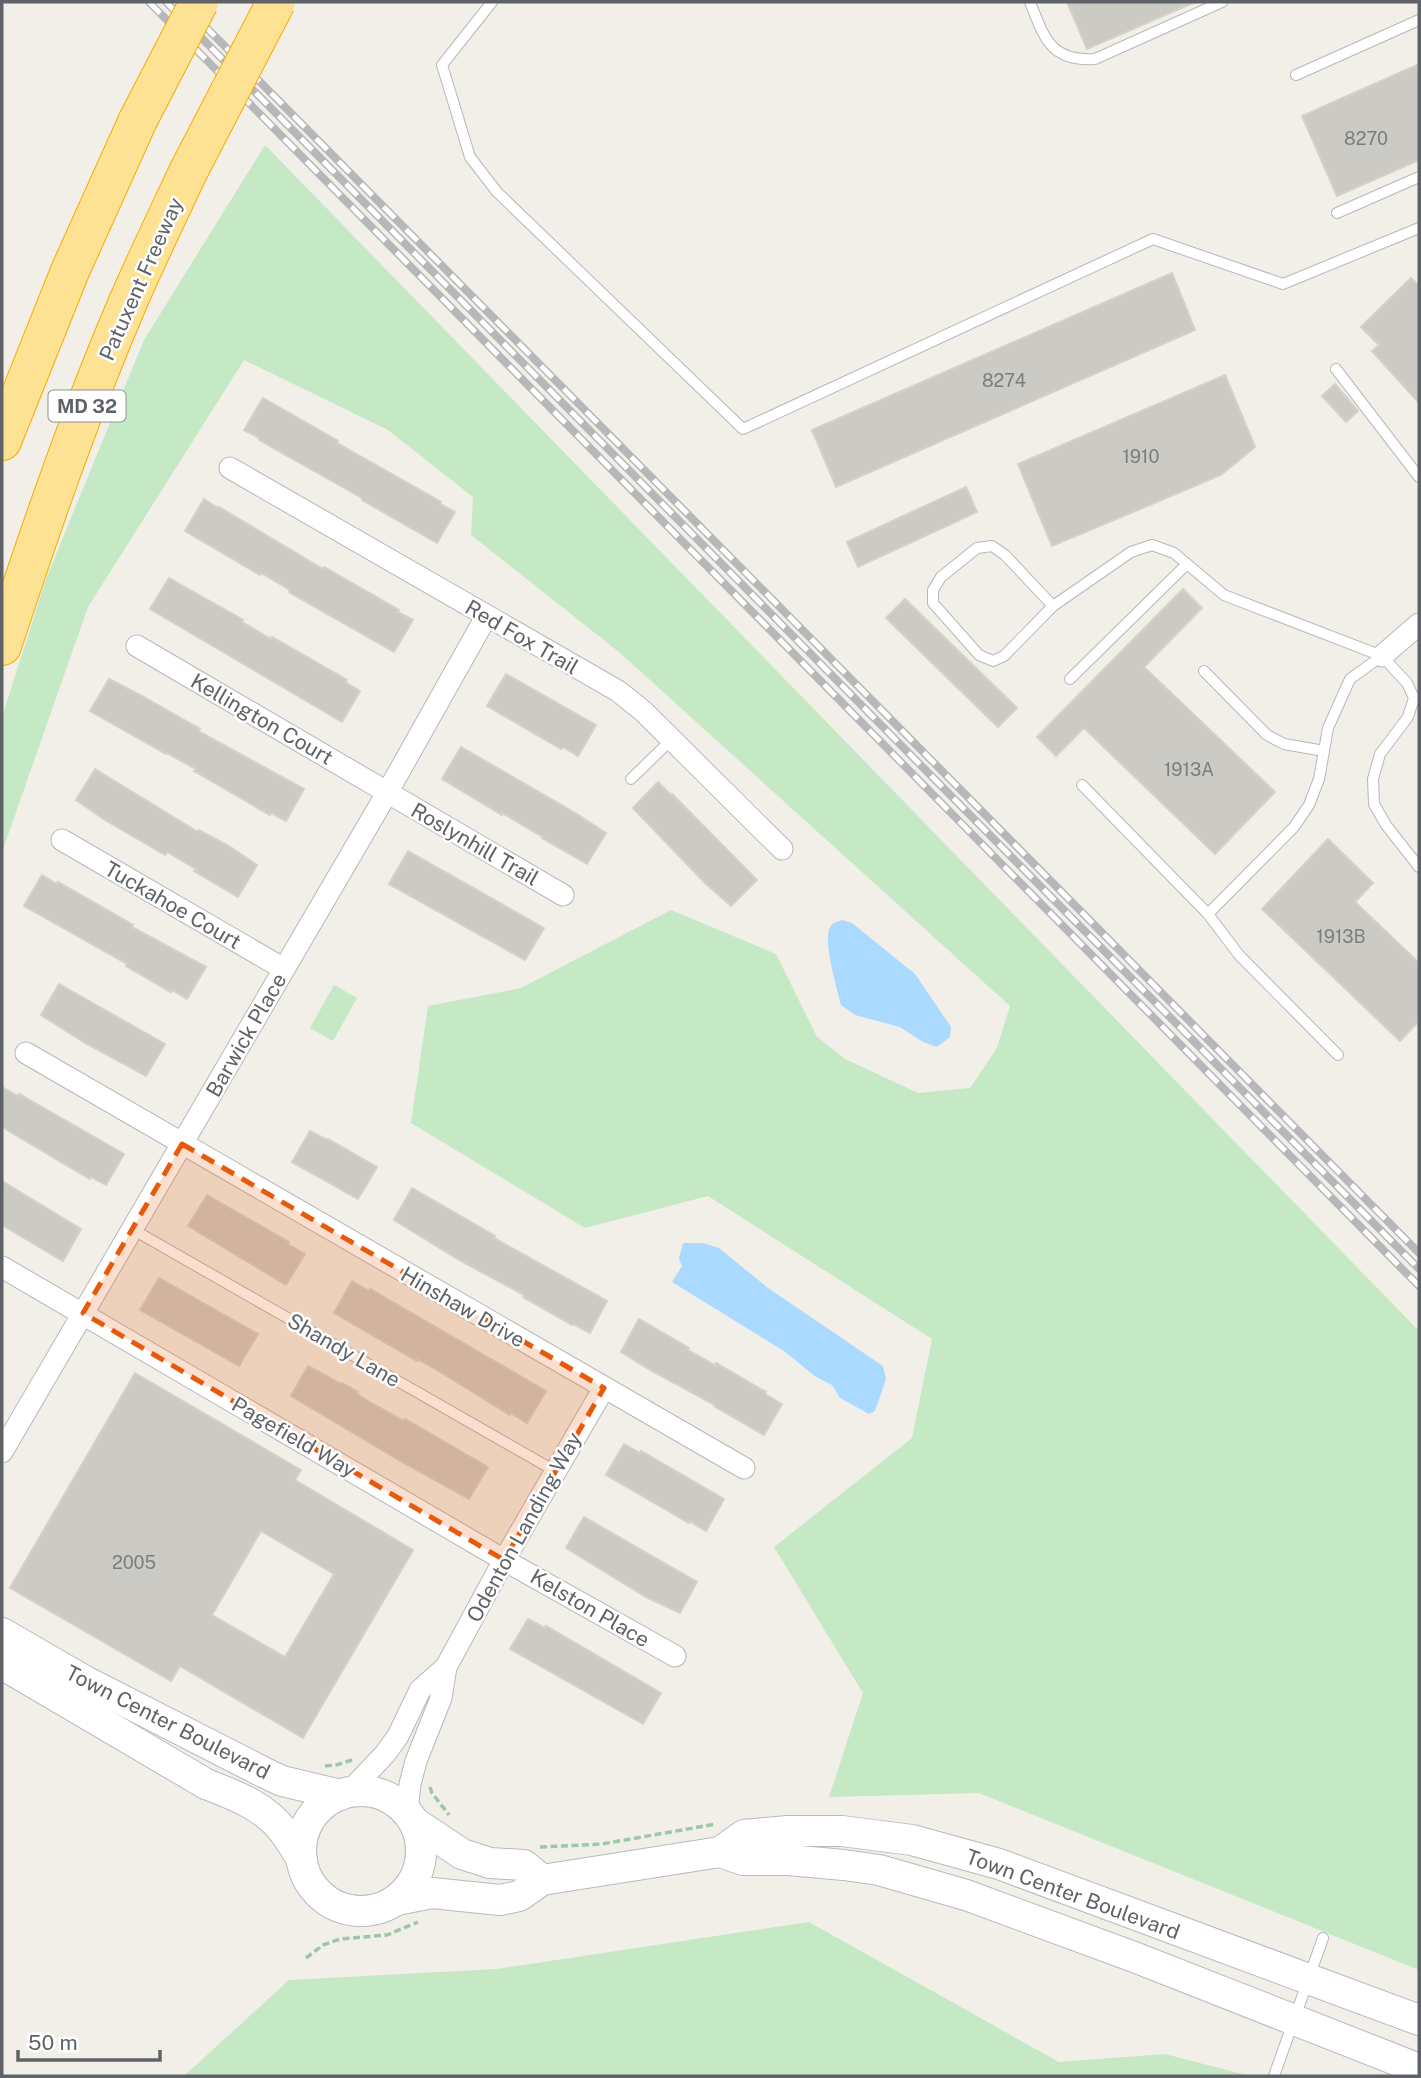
<svg xmlns="http://www.w3.org/2000/svg" width="1421" height="2078" viewBox="0 0 1421 2078" font-family="'Public Sans',sans-serif">
  <rect width="100%" height="100%" fill="#f1efe8"/>
  <!-- green -->
  <g fill="#c5e8c5">
    <polygon points="265,145 1419,1331 1419,1970 979,1793 829,1797 863,1693 774,1547 912,1438 932,1339 708,1196 585,1228 411,1123 428,1006 521,988 671,910 776,954 817,1037 845,1059 918,1093 970,1088 997,1048 1010,1006 619,652 471,535 473,497 388,430 244,360 88,607 2,852 2,717 46,579 144,340"/>
    <polygon points="334,985 357,998 333,1041 310,1028"/>
    <polygon points="809,1922 1059,2062 1165,2054 1250,2076 184,2076 289,1980 496,1969"/>
  </g>
  <!-- water -->
  <g fill="#aadaff">
    <path d="M842,920L852,923L915,974L951,1027L950,1037L937,1047L923,1042L900,1027L855,1015L841,1005C837,989 824,944 829,930C831,923 836,922 842,920Z"/>
    <polygon points="683,1243 703,1243 719,1248 768,1288 883,1366 886,1379 875,1411 869,1414 840,1398 832,1385 816,1377 784,1351 672,1282 682,1266 679,1259"/>
  </g>
  <!-- building -->
  <g fill="#cccac5" stroke="#d6d1c6" stroke-width="2" fill-rule="evenodd">
    <polygon points="1067,2 1195,2 1087,49"/>
    <polygon points="1419,64 1419,160 1337,196 1302,116"/>
    <polygon points="1172,273 1195,330 836,487 812,430"/>
    <polygon points="1411,278 1419,286 1419,403 1372,351 1379,345 1361,327"/>
    <polygon points="1225,375 1255,447 1221,475 1052,546 1018,464"/>
    <polygon points="1335,384 1358,411 1346,422 1322,396"/>
    <polygon points="263,398 338,441 337,443 441,502 440,504 455,512 437,543 362,500 362,498 259,440 259,438 244,430"/>
    <polygon points="966,487 977,512 858,567 847,542"/>
    <polygon points="204,499 218,508 219,507 323,569 324,567 399,610 398,612 413,620 394,652 289,592 290,590 261,573 260,575 185,531"/>
    <polygon points="169,578 243,620 242,622 271,639 272,637 347,680 345,682 360,691 342,722 150,609"/>
    <polygon points="1183,589 1202,608 1144,667 1275,792 1215,854 1084,728 1056,756 1037,737"/>
    <polygon points="905,599 1017,708 998,727 886,618"/>
    <polygon points="506,674 596,725 578,756 563,747 561,749 487,706"/>
    <polygon points="109,679 140,695 200,729 198,731 304,789 286,821 271,813 270,815 194,771 196,769 167,753 166,754 90,711"/>
    <polygon points="461,747 577,814 606,833 587,864 542,838 543,837 502,813 502,815 442,779"/>
    <polygon points="95,769 198,832 199,830 229,846 257,865 238,897 194,871 196,869 167,852 165,855 105,820 76,800"/>
    <polygon points="658,782 671,795 672,794 757,880 731,906 705,883 633,808"/>
    <polygon points="1328,839 1373,883 1355,902 1419,963 1419,1021 1400,1041 1262,909"/>
    <polygon points="408,851 544,928 525,960 389,884"/>
    <polygon points="42,875 57,884 58,882 133,925 132,927 206,967 187,999 172,990 171,992 126,966 127,964 24,906"/>
    <polygon points="59,984 165,1044 146,1076 85,1043 41,1015"/>
    <polygon points="2,1087 18,1096 19,1094 124,1154 106,1185 91,1177 90,1179 2,1127"/>
    <polygon points="310,1131 327,1140 328,1139 377,1167 358,1199 292,1162"/>
    <polygon points="2,1181 81,1229 63,1261 2,1225"/>
    <polygon points="412,1188 495,1236 494,1238 607,1301 590,1333 573,1324 572,1325 523,1297 524,1295 459,1260 394,1220"/>
    <polygon points="207,1195 289,1242 288,1244 305,1254 286,1285 188,1226"/>
    <polygon points="159,1278 258,1334 239,1366 140,1310"/>
    <polygon points="352,1281 369,1291 370,1289 546,1391 527,1423 511,1413 510,1415 434,1368 417,1359 417,1361 334,1313"/>
    <polygon points="639,1319 689,1348 688,1350 715,1365 716,1363 766,1392 765,1394 782,1404 764,1435 714,1406 715,1405 650,1370 621,1352"/>
    <polygon points="308,1366 341,1384 342,1383 358,1392 357,1394 373,1404 404,1421 405,1419 488,1467 469,1499 402,1462 291,1396"/>
    <path d="M135,1373L301,1470L295,1480L413,1550L303,1738L180,1666L171,1681L10,1588ZM261,1531L334,1574L285,1657L212,1615Z"/>
    <polygon points="624,1444 640,1453 641,1451 724,1499 706,1531 689,1521 689,1523 606,1475"/>
    <polygon points="584,1517 697,1582 680,1613 646,1597 566,1548"/>
    <polygon points="528,1619 545,1628 546,1626 661,1693 643,1724 510,1649"/>
  </g>
  <g fill="none" stroke-linecap="round" stroke-linejoin="round">
    <defs>
      <g id="lane">
        <polyline points="492,2 442,65 470,157 497,192 743,429 1153,239 1283,284 1419,228"/>
        <path d="M1030,2C1044,37 1050,62 1095,59L1222,2"/>
        <polyline points="1296,75 1419,20"/>
        <polyline points="1337,213 1419,177"/>
        <polyline points="1336,369 1419,477"/>
        <polyline points="1053,606 1005,555 992,546 977,548 941,577 933,590 933,603 979,655 993,661 1004,656 1053,606 1131,552 1152,545 1174,553 1224,595 1382,656 1407,683 1414,698 1408,717 1380,754 1373,779 1374,804 1386,825 1419,867"/>
        <polyline points="1204,671 1267,735 1284,744 1324,751 1328,728 1350,679 1382,656"/>
        <polyline points="1070,679 1187,564"/>
        <polyline points="631,779 672,739"/>
        <polyline points="1082,785 1208,914 1294,827 1309,805 1319,779 1324,751"/>
        <polyline points="1208,914 1239,955 1338,1055"/>
        <polyline points="132,1229 555,1471"/>
        <polyline points="1274,2076 1323,1938"/>
      </g>
      <g id="street">
        <polyline points="230,468 618,691 643,711 782,849"/>
        <polyline points="137,646 563,895"/>
        <polyline points="1382,656 1419,624"/>
        <polyline points="62,840 284,969"/>
        <polyline points="26,1053 744,1468"/>
        <polyline points="2,1267 504,1560 675,1656"/>
        <polyline points="2,1452 387,793 486,617"/>
        <polyline points="446,1667 504,1560 604,1388"/>
        <polyline points="348,1793 385,1754 398,1736 420,1690 446,1667 441,1698 416,1761 410,1784 407,1812"/>
      </g>
      <g id="secondary">
        <polyline points="2,1633 85,1681 267,1774 282,1781 341,1795"/>
        <path d="M2,1664L206,1784C234,1795 265,1806 284,1832C291,1841 296,1850 302,1860"/>
        <circle cx="361" cy="1851" r="60"/>
        <polyline points="414,1822 462,1854 490,1863 524,1865 542,1880"/>
        <polyline points="720,1852 744,1835 788,1831 842,1831 912,1840 999,1864 1419,2020"/>
        <polyline points="397,1900 432,1893 500,1900 519,1896 542,1880 720,1852 743,1860 788,1860 844,1865 879,1870 966,1895 1134,1957 1419,2069"/>
      </g>
      <g id="highway">
        <polyline points="2,441 70,271 138,120"/>
        <path d="M2,646C40,530 80,414 128,302C147,258 168,215 188,172"/>
      </g>
    </defs>
    <!-- lane casing -->
    <use href="#lane" stroke="#b5b8bc" stroke-width="12"/>
    <!-- street casing -->
    <use href="#street" stroke="#b5b8bc" stroke-width="23"/>
    <!-- secondary casing -->
    <use href="#secondary" stroke="#b6babf" stroke-width="32"/>
    <!-- highway casing -->
    <use href="#highway" stroke="#f9ab00" stroke-width="40"/>
    <!-- path -->
    <g stroke="#9cc7a9" stroke-width="3.5" stroke-dasharray="7 3.5" stroke-linecap="butt">
      <polyline points="325,1766 336,1765 352,1760"/>
      <polyline points="430,1787 432,1793 449,1815"/>
      <polyline points="540,1847 602,1844 716,1824"/>
      <polyline points="306,1958 323,1945 340,1939 387,1935 418,1922"/>
    </g>
    <!-- lane -->
    <use href="#lane" stroke="#fff" stroke-width="10"/>
    <!-- street -->
    <use href="#street" stroke="#fff" stroke-width="21"/>
    <!-- secondary -->
    <use href="#secondary" stroke="#fff" stroke-width="30"/>
    <!-- highway -->
    <use href="#highway" stroke="#fde293" stroke-width="38"/>
    <defs>
      <g id="rail">
        <polyline points="149,2 1419,1286"/>
        <polyline points="166,2 1419,1269"/>
        <polyline points="181,2 1419,1253"/>
      </g>
    </defs>
    <!-- rail casing -->
    <use href="#rail" stroke="#b6b7b8" stroke-width="8"/>
    <!-- rail -->
    <use href="#rail" stroke="#fff" stroke-width="5" stroke-dasharray="16" stroke-linecap="butt"/>
    <defs>
      <g id="highway-bridge">
        <polyline points="138,120 199,2"/>
        <polyline points="188,172 276,2"/>
      </g>
    </defs>
    <!-- highway-bridge casing -->
    <use href="#highway-bridge" stroke="#f9ab00" stroke-width="40" stroke-linecap="butt"/>
    <!-- highway-bridge -->
    <use href="#highway-bridge" stroke="#fde293" stroke-width="38"/>
  </g>
  <!-- marked area -->
  <path fill="#e8590c" fill-opacity="0.2" stroke="#e8590c" stroke-width="5" stroke-dasharray="14 9" stroke-linejoin="round" d="M182,1144L604,1388L504,1560L83,1313Z"/>
  <g text-anchor="middle" dominant-baseline="central" stroke-width="5" stroke-linejoin="round" paint-order="stroke">
    <!-- number labels -->
    <g font-size="18" fill="#7a7d7f">
      <text x="1366" y="138">8270</text>
      <text x="1004" y="380">8274</text>
      <text x="1141" y="456">1910</text>
      <text x="1189" y="769">1913A</text>
      <text x="1341" y="936">1913B</text>
      <text x="134" y="1562">2005</text>
    </g>
    <!-- shield labels -->
    <rect fill="#fff" stroke="#8f9295" stroke-width="2" x="48.5" y="390.5" width="77" height="31" rx="5"/>
    <g font-size="19" font-weight="bold" fill="#5f6368">
      <text x="87" y="406">MD 32</text>
    </g>
    <!-- street labels -->
    <g font-size="21" fill="#5f6368" stroke="#fff">
      <text transform="translate(141 279) rotate(-66)">Patuxent Freeway</text>
      <text transform="translate(522 637) rotate(30)">Red Fox Trail</text>
      <text transform="translate(262 719) rotate(30)">Kellington Court</text>
      <text transform="translate(475 844) rotate(30)">Roslynhill Trail</text>
      <text transform="translate(173 905) rotate(30)">Tuckahoe Court</text>
      <text transform="translate(246 1035) rotate(-60)">Barwick Place</text>
      <text transform="translate(463 1307) rotate(30)">Hinshaw Drive</text>
      <text transform="translate(344 1350) rotate(30)">Shandy Lane</text>
      <text transform="translate(294 1437) rotate(30)">Pagefield Way</text>
      <text transform="translate(524 1527) rotate(-61)">Odenton Landing Way</text>
      <text transform="translate(590 1608) rotate(30)">Kelston Place</text>
      <text transform="translate(168 1722) rotate(27)">Town Center Boulevard</text>
      <text transform="translate(1073 1894) rotate(20)">Town Center Boulevard</text>
    </g>
  </g>
  <!-- border -->
  <rect width="1421" height="2078" fill="none" stroke="#5f6368" stroke-width="7"/>
  <!-- scale -->
  <path d="M18 2050v10h142v-10" fill="none" stroke="#5f6368" stroke-width="3.5"/>
  <text x="28" y="2050" font-size="21" fill="#5f6368" stroke="#ffffff" stroke-width="5" paint-order="stroke">50 m</text>
</svg>
